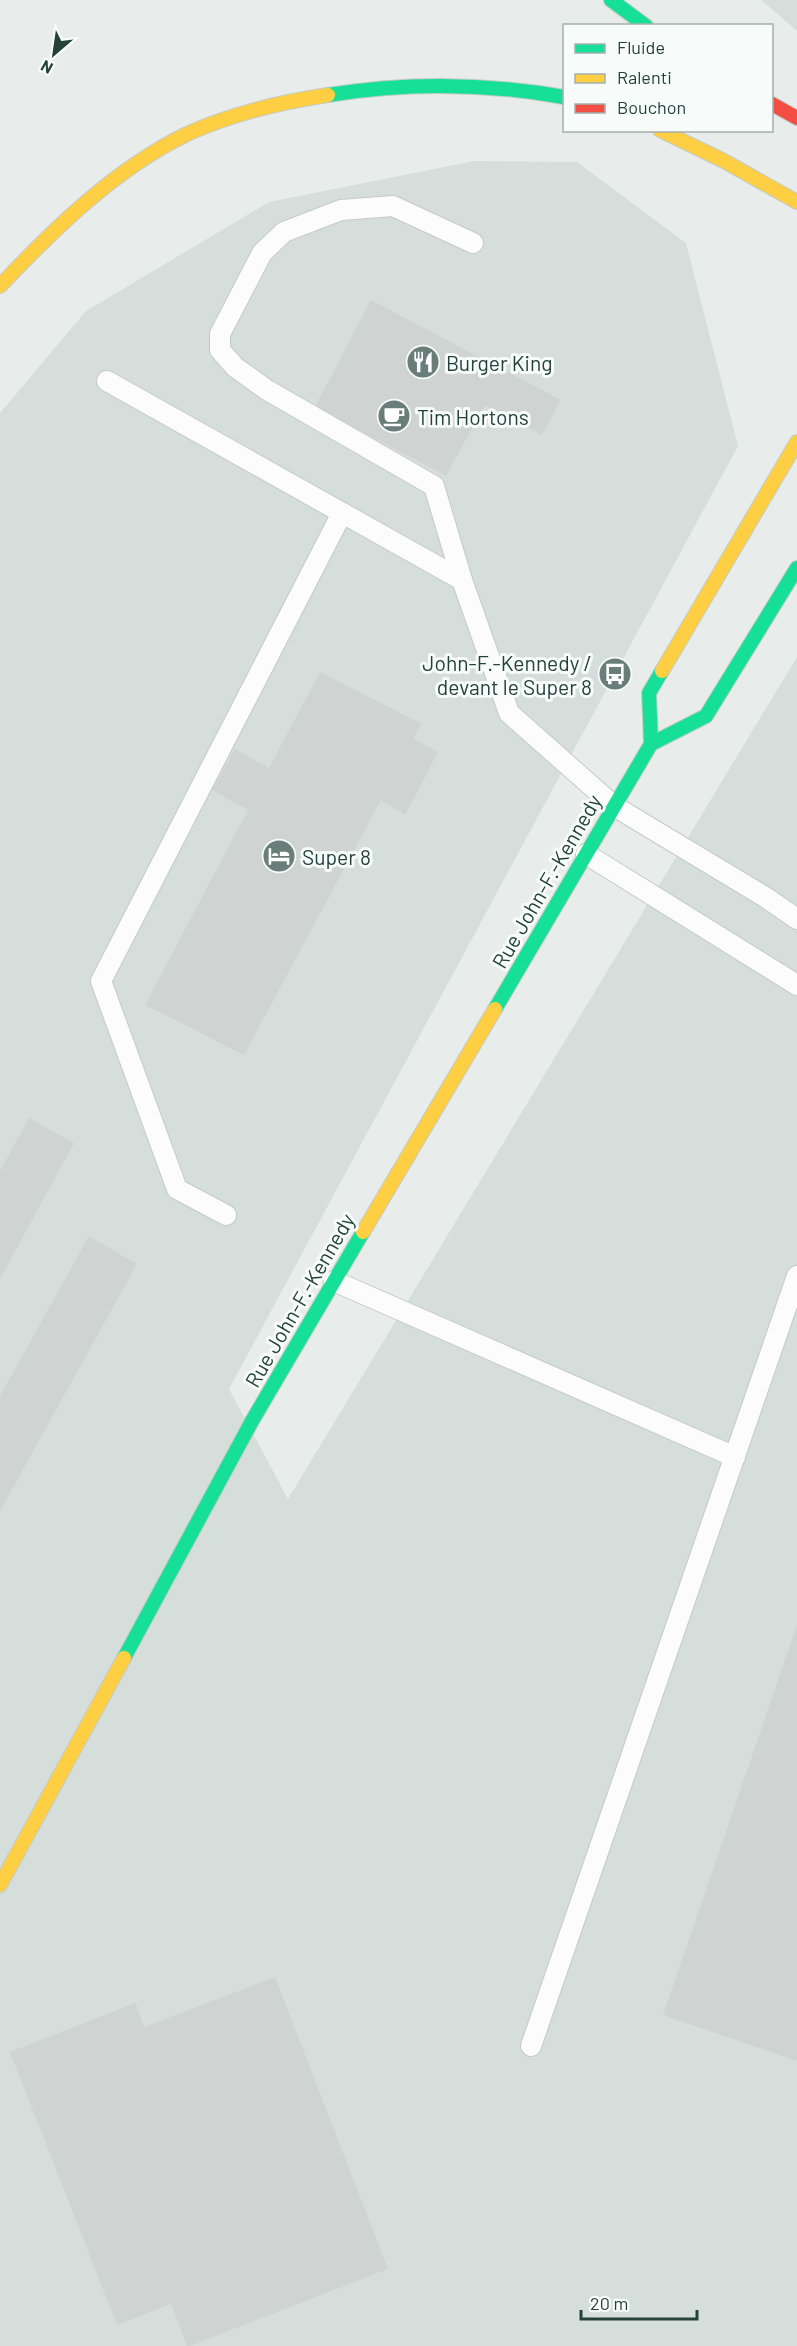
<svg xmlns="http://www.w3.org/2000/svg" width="797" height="2346" viewBox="0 0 797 2346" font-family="Barlow,sans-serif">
  <rect width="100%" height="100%" fill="#e8edeb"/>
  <!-- built -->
  <g fill="#d6dedb">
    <polygon points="761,0 797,0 797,31"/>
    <polygon points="474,161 577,162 686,243 738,446 229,1389 288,1499 797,657 797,2346 0,2346 0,413 86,311 269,202"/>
  </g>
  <!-- building -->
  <g fill="#cfd4d2">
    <polygon points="371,300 561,400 542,435 485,405 446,476 315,407"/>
    <polygon points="320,672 422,724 413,738 438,752 405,815 381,800 244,1055 145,1005 248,810 212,790 235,749 269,768"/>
    <polygon points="29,1118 74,1143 0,1279 0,1171"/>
    <polygon points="89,1236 137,1264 0,1511 0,1396"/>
    <polygon points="797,1625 797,2061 663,2015"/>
    <polygon points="275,1977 388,2269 190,2346 187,2346 171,2304 117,2325 10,2052 135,2003 144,2027"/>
  </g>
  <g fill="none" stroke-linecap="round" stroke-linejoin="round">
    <defs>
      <g id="lane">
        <polyline points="107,381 462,580 509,713 614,806 765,897 797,919"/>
        <polyline points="462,580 434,486 267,390 235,367 220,350 220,334 262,253 284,232 341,210 393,206 473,243"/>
        <polyline points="586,854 797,985"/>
        <polyline points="226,1215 177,1189 101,981 342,513"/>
        <polyline points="334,1281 735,1457"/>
        <polyline points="531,2046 797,1276"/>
      </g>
      <g id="fast">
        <polyline points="611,0 646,26"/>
        <path d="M328,95C408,82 485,83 564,97"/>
        <polyline points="651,744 706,716 797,568"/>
        <polyline points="495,1009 651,744 649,693 662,671"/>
        <polyline points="124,1658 252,1421 363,1232"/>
      </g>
      <g id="slow">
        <polyline points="660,130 724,161 797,202"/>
        <path d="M0,286C55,228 115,169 187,134C231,114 281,102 328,95"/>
        <polyline points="662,671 797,442"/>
        <polyline points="363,1232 495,1009"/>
        <polyline points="0,1885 124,1658"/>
      </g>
      <polyline id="jam" points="772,104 797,118"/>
    </defs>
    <!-- lane casing -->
    <use href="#lane" stroke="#c5cac8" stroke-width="22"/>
    <!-- fast casing -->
    <use href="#fast" stroke="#c3cbc8" stroke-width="16"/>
    <!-- slow casing -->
    <use href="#slow" stroke="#c3cbc8" stroke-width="16"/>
    <!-- jam casing -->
    <use href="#jam" stroke="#c3cbc8" stroke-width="16"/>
    <!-- lane -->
    <use href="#lane" stroke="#fcfcfc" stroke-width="20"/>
    <!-- fast -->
    <use href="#fast" stroke="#16e098" stroke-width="14"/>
    <!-- slow -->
    <use href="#slow" stroke="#ffcf43" stroke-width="14"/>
    <!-- jam -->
    <use href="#jam" stroke="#f24e42" stroke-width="14"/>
  </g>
  <!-- icons -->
  <defs>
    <symbol id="restaurant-disc" viewBox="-11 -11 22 22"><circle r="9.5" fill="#697e78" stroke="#f7fbf9"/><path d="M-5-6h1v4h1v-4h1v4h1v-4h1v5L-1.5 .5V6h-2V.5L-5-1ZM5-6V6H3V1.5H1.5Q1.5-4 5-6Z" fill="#fff"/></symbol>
    <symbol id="cafe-disc" viewBox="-11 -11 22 22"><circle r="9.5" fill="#697e78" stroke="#f7fbf9"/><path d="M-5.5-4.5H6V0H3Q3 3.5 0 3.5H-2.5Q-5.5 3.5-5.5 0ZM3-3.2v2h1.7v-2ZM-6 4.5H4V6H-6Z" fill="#fff"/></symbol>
    <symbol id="bus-disc" viewBox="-11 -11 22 22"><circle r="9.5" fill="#697e78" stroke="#f7fbf9"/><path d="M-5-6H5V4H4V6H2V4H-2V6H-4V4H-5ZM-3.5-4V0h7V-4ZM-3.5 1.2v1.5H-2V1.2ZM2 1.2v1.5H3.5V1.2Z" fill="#fff"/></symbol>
    <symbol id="hotel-disc" viewBox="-11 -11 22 22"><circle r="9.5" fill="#697e78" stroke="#f7fbf9"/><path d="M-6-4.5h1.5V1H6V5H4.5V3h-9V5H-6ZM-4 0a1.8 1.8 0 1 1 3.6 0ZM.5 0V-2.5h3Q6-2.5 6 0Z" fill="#fff"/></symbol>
  </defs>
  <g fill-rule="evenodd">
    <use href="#restaurant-disc" x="404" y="343" width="38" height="38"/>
    <use href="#cafe-disc" x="375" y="397" width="38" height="38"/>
    <use href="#bus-disc" x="596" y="655" width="38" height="38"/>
    <use href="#hotel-disc" x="260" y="837" width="38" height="38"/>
  </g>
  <g text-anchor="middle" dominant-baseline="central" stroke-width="6" stroke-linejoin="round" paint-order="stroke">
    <!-- poi labels -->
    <g font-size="21" fill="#24423a" stroke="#f7fbf9" text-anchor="start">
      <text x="446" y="362">Burger King</text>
      <text x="417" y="416">Tim Hortons</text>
      <text x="592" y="662" text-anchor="end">John-F.-Kennedy /<tspan x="592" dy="24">devant le Super 8</tspan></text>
      <text x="302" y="856">Super 8</text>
    </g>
    <!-- street labels -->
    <g font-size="21" fill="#24423a" stroke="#f7fbf9">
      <text transform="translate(546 881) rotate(-60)">Rue John-F.-Kennedy</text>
      <text transform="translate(299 1300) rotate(-60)">Rue John-F.-Kennedy</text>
    </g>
  </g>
  <!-- legend -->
  <rect x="563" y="24" width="210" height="108" fill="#f7fbf9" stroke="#a3b1ad" stroke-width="1.5"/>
  <rect x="575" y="44" width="30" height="9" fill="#16e098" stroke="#a3b1ad" stroke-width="1.5"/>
  <text x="617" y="54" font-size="18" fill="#24423a">Fluide</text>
  <rect x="575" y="74" width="30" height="9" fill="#ffcf43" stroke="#a3b1ad" stroke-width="1.5"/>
  <text x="617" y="84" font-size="18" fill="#24423a">Ralenti</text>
  <rect x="575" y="104" width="30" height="9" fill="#f24e42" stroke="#a3b1ad" stroke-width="1.5"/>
  <text x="617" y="114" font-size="18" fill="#24423a">Bouchon</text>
  <!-- north arrow -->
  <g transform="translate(54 54) rotate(209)" stroke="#f7fbf9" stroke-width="4.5" paint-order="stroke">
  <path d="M0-4.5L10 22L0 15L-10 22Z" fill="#24423a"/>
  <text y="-9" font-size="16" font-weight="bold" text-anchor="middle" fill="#24423a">N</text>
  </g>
  <!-- scale -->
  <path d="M581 2310v9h116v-9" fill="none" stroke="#24423a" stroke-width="3"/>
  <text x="590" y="2310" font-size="18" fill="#24423a" stroke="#f7fbf9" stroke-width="4.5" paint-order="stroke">20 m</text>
</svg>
